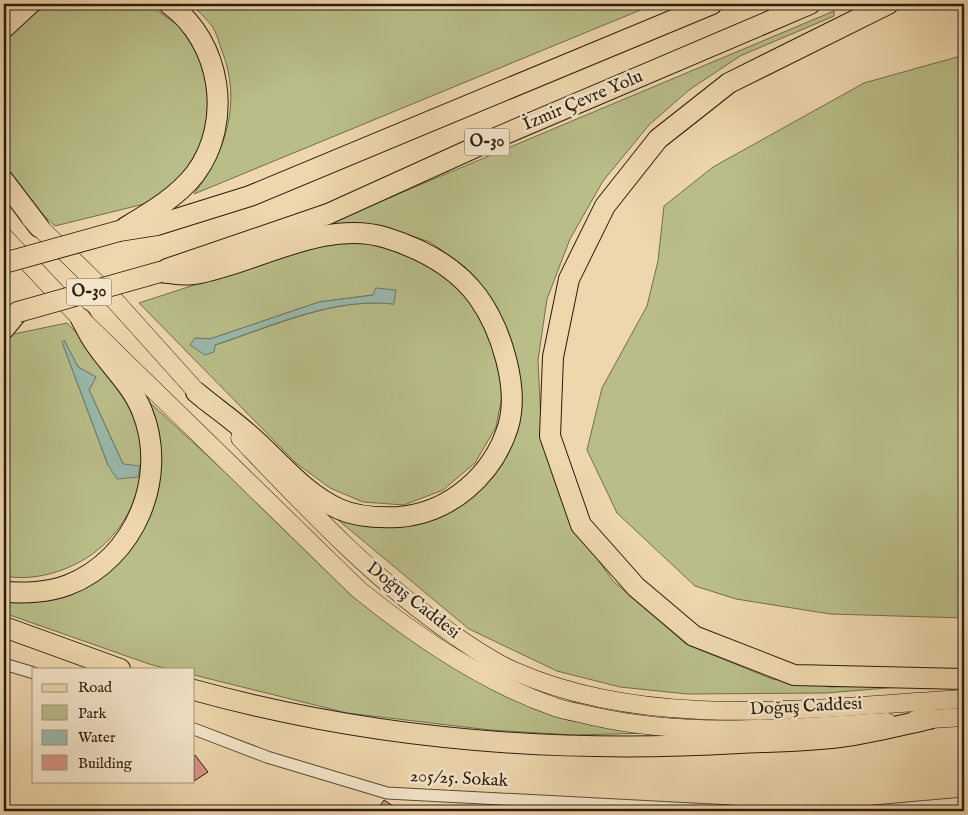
<svg xmlns="http://www.w3.org/2000/svg" width="968" height="815" viewBox="0 0 968 815" font-family="'IM FELL English',serif">
  <rect width="100%" height="100%" fill="#eed7ad"/>
  <filter id="stains"><feTurbulence type="fractalNoise" baseFrequency=".004" numOctaves="4"/><feColorMatrix values="0 0 0 0 .2 0 0 0 0 .09 0 0 0 0 .02 0 0 0 .5 -.17"/></filter>
  <radialGradient id="worn" r=".72"><stop offset=".6" stop-color="#630" stop-opacity="0"/><stop offset="1" stop-color="#630" stop-opacity=".3"/></radialGradient>
  <!-- green -->
  <g fill="#b9be89" stroke="#726d4c" fill-rule="evenodd">
    <path d="M52,4H148L179,26L200,56L211,90L210,126L198,160L175,188L144,204L55,226L34,206L4,165V46C14,27 33,12 52,4Z"/>
    <path d="M191,4H655L194,194C226,152 242,102 222,51C219,43 217,33 212,26C206,18 198,11 191,4Z"/>
    <polygon points="834,11 834,16 740,56 689,90 649,125 603,181 570,239 547,299 538,360 541,422 576,529 613,581 686,644 772,679 831,687 935,684 826,693 688,694 620,687 557,671 469,629 326,510 383,523 483,485 515,424 518,367 497,307 465,267 430,242 378,225 322,226"/>
    <polygon points="964,55 964,618 830,614 736,599 695,586 617,513 587,450 602,388 647,306 658,261 664,206 713,167 864,83"/>
    <path d="M326,242L384,244L450,278L480,308L504,386L496,427L475,463L443,490L404,505L363,502L330,488L296,463L139,303ZM373,295L394,304C333,297 272,327 215,345L214,352L195,338L210,339L319,302Z"/>
    <path d="M67,323C90,346 108,371 125,399C130,405 137,414 139,422C153,482 126,544 67,568C48,576 25,580 4,576V336ZM64,340L78,367L96,377L89,390L123,464L108,465L62,342Z"/>
    <polygon points="145,398 395,629 519,699 652,733 573,735 490,730 347,713 194,675 194,669 168,669 149,664 4,613 4,596 73,587 149,513"/>
  </g>
  <!-- water -->
  <g fill="#99b9ac" stroke="#6d7a6d">
    <path d="M376,288L396,290L394,304C333,297 272,326 215,345L214,352L205,355L190,345L195,338L210,339L319,302L373,295Z"/>
    <polygon points="64,340 78,367 96,377 89,390 123,464 140,466 138,477 117,479 108,465 62,342"/>
  </g>
  <!-- building -->
  <g fill="#d89484" stroke="#2a1c0e">
    <polygon points="195,755 208,772 194,781 194,756"/>
    <polygon points="384,800 401,811 376,811"/>
    <polygon points="167,805 169,811 149,811"/>
  </g>
  <g fill="none" stroke-linecap="round" stroke-linejoin="round">
    <defs>
      <g id="street">
        <polyline points="4,664 34,673"/>
        <polyline points="194,729 267,757 387,793 731,811"/>
        <polyline points="874,811 964,803"/>
      </g>
      <g id="primary">
        <polyline points="30,218 117,303 205,401"/>
        <path d="M4,237L81,319L358,589C417,637 483,682 555,707C567,711 580,713 592,716C689,738 788,728 887,722"/>
        <path d="M240,438C307,508 374,580 454,635C473,648 493,662 514,671C652,732 818,707 964,699"/>
        <polyline points="915,720 964,717"/>
      </g>
      <g id="highway">
        <polyline points="888,4 729,83 658,139 605,206 569,279 553,357 550,436 581,525 636,587 694,636 794,675 964,679"/>
        <polyline points="4,28 30,4"/>
        <polyline points="4,181 39,227"/>
        <path d="M126,227C151,212 177,197 195,174C234,122 221,41 169,4"/>
        <polyline points="119,231 157,225 250,196 712,4"/>
        <polyline points="167,269 328,214 498,137 810,4"/>
        <path d="M160,272C171,273 185,276 195,274C257,263 324,218 387,238C422,249 456,267 478,297C501,329 520,388 508,427C493,475 450,513 399,517C380,518 357,517 339,509C305,494 281,463 254,439C236,422 215,408 196,392"/>
        <polyline points="4,329 18,312"/>
        <path d="M4,592C25,593 47,593 68,585C135,559 169,477 142,411C132,385 109,365 94,342C89,335 85,326 81,319"/>
        <polyline points="4,627 120,669"/>
        <path d="M194,690C371,739 555,754 739,743C774,741 812,742 848,736C875,732 902,725 929,719"/>
      </g>
    </defs>
    <!-- street casing -->
    <use href="#street" stroke="#5b4b36" stroke-width="13"/>
    <!-- primary casing -->
    <use href="#primary" stroke="#2a1c0e" stroke-width="19"/>
    <!-- highway casing -->
    <use href="#highway" stroke="#2a1c0e" stroke-width="22"/>
    <!-- street -->
    <use href="#street" stroke="#f4e5ca" stroke-width="11"/>
    <!-- primary -->
    <use href="#primary" stroke="#eed7ad" stroke-width="18"/>
    <!-- highway -->
    <use href="#highway" stroke="#eed7ad" stroke-width="20"/>
    <defs>
      <g id="highway-bridge">
        <polyline points="4,263 119,231"/>
        <polyline points="18,312 160,272"/>
      </g>
    </defs>
    <!-- highway-bridge casing -->
    <use href="#highway-bridge" stroke="#2a1c0e" stroke-width="22" stroke-linecap="butt"/>
    <!-- highway-bridge -->
    <use href="#highway-bridge" stroke="#eed7ad" stroke-width="20"/>
  </g>
  <g text-anchor="middle" dominant-baseline="central" stroke-width="5" stroke-linejoin="round" paint-order="stroke">
    <!-- shield labels -->
    <g fill="#f4e5ca" stroke="#675846" stroke-width="1">
      <rect x="464.5" y="128.5" width="45" height="27" rx="4"/>
      <rect x="66.5" y="278.5" width="45" height="27" rx="4"/>
    </g>
    <g font-size="16" font-weight="bold" fill="#2a1c0e">
      <text x="487" y="142">O-30</text>
      <text x="89" y="292">O-30</text>
    </g>
    <!-- street labels -->
    <g font-size="18" fill="#2a1c0e" stroke="#f4e5ca">
      <text transform="translate(583 101) rotate(-23)">İzmir Çevre Yolu</text>
      <text transform="translate(413 601) rotate(38)">Doğuş Caddesi</text>
      <text transform="translate(806 707) rotate(-3)">Doğuş Caddesi</text>
      <text transform="translate(459 779) rotate(3)">205/25. Sokak</text>
    </g>
  </g>
  <!-- margin -->
  <rect width="968" height="815" fill="none" stroke="#eed7ad" stroke-width="20"/>
  <rect x="5" y="5" width="958" height="805" fill="none" stroke="#2a1c0e" stroke-width="2.5"/>
  <rect x="10" y="10" width="948" height="795" fill="none" stroke="#2a1c0e"/>
  <!-- legend -->
  <rect x="32" y="668" width="162" height="115" fill="#f4e5ca" stroke="#a3957f"/>
  <rect x="42" y="684" width="25" height="8" fill="#eed7ad" stroke="#a3957f"/>
  <text x="78" y="692" font-size="15" fill="#2a1c0e">Road</text>
  <rect x="42" y="705" width="25" height="15" fill="#b9be89" stroke="#a3957f"/>
  <text x="78" y="718" font-size="15" fill="#2a1c0e">Park</text>
  <rect x="42" y="730" width="25" height="15" fill="#99b9ac" stroke="#a3957f"/>
  <text x="78" y="742" font-size="15" fill="#2a1c0e">Water</text>
  <rect x="42" y="755" width="25" height="15" fill="#d89484" stroke="#a3957f"/>
  <text x="78" y="768" font-size="15" fill="#2a1c0e">Building</text>
  <rect width="100%" height="100%" filter="url(#stains)"/>
  <rect width="100%" height="100%" fill="url(#worn)"/>
</svg>
